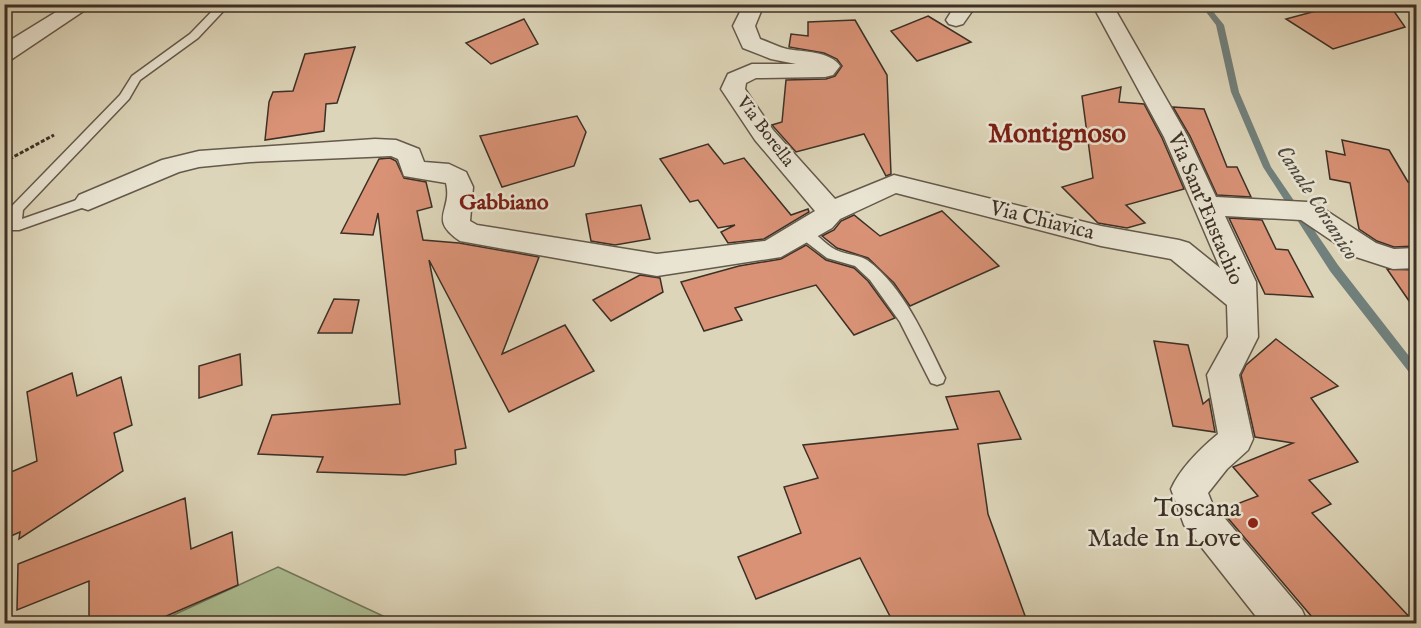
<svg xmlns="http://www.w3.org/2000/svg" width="1421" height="628" viewBox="0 0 1421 628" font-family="'IM FELL English',serif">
  <rect width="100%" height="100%" fill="#ddd5b9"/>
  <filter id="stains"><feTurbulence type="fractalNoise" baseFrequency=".00333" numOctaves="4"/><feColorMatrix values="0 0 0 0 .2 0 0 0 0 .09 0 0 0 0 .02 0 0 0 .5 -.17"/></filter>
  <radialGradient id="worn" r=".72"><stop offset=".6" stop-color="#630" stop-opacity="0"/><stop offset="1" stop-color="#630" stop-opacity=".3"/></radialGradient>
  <!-- green -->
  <polygon fill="#acbe93" stroke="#74775c" stroke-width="1.5" points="278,567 398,623 156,623"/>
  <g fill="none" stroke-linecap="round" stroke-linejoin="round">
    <!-- stream -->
    <polygon fill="#71817d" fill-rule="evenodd" points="1200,4 1207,4 1224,25 1239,92 1271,167 1338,265 1416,365 1416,377 1412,376 1330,271 1263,167 1231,92 1216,25"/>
  </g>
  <!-- building -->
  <g fill="#d99276" stroke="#3c3026" stroke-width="1.5">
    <polygon points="1342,4 1389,4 1405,27 1333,49 1286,19"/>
    <polygon points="928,16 971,42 917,61 891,31"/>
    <polygon points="524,19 538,44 491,64 466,43"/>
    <polygon points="855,20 887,75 891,174 886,176 864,134 796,152 772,125 782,122 786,80 826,79 835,76 842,66 837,59 824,53 789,47 791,34 808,36 808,22"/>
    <polygon points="355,47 337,103 326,104 324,131 265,140 269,102 273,92 293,91 305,54"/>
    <polygon points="1121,87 1119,102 1144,104 1162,138 1184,189 1126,205 1145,223 1127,228 1098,223 1062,187 1093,178 1082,96"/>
    <polygon points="1173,107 1204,109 1227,167 1237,167 1251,197 1217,195 1190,136"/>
    <polygon points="577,116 586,132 574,166 502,187 480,136"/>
    <polygon points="1342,140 1389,150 1408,182 1416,184 1416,246 1394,247 1377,241 1359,229 1350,183 1330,179 1326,151 1345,155"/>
    <polygon points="708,144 724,164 744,158 791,215 808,209 809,212 764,239 728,243 721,232 735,225 718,228 698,200 690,202 660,159"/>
    <polygon points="390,158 396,161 404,178 426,182 432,207 417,211 423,240 459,243 539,257 502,354 565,325 594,371 509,412 429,260 466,448 455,450 456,464 405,475 317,472 323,457 258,454 272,415 400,404 378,213 373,235 341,233 379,159"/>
    <polygon points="641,205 650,239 615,245 591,241 586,214"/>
    <polygon points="942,211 999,266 910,306 894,283 868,258 837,248 822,236 834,230 841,221 854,215 880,236"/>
    <polygon points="1229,218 1262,220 1276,249 1288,250 1313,297 1265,294"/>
    <polygon points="806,245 826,260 854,268 868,281 895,318 854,335 816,285 735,308 742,320 704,331 681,282 739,266 781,259"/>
    <polygon points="1387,269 1416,270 1416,311"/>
    <polygon points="640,275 660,278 663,292 611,321 593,300"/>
    <polygon points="334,299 359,300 352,333 318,333"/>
    <polygon points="1276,339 1338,386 1311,398 1358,462 1309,480 1331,504 1312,513 1416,624 1318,624 1221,510 1258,496 1233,467 1293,443 1255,437 1241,375 1246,365"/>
    <polygon points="1154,341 1188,345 1203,404 1209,399 1215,432 1173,426"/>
    <polygon points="240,354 242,385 199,398 199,366"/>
    <polygon points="72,373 77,396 121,377 132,425 114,433 123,471 19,539 20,532 4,539 4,475 37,461 27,392"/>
    <polygon points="999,391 1021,439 978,444 988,514 1028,624 894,624 860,558 756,599 738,557 801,533 784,487 818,478 803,445 958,429 946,397"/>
    <polygon points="185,498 191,549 232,532 238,585 148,624 89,624 89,581 17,610 18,564"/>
  </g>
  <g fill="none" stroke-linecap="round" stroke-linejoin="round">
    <defs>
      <g id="service">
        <polygon points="219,4 230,4 198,38 140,80 129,99 23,210 22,219 88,196 93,198 95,201 93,204 19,230 9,230 7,227 12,206 120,95 132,76 190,34"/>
        <path d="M802,227C816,231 824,244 836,250C846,255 857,254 867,260C904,287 925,338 945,378L943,383L937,385L931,383L900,322L870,280L855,266L827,258L797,235L795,232L797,229Z"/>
      </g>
      <g id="minor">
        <polygon points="69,4 94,4 12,59 4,60 4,44"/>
        <path d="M744,4H764L755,26L760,39C769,42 778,47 787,49C803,52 830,51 840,66L833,75L825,77L756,78L746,83L745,89L773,130L835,199L894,175L1101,226L1179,240L1189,243L1220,268L1164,137L1092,4H1112L1188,137L1216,197L1307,202L1316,204L1376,243L1394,249L1416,248V268L1393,269L1356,257L1301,220L1225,216L1256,282L1258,337L1239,375L1253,439L1248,450L1227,469L1208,493L1212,503L1302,610L1308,624H1262L1184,525L1171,489C1181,467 1200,449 1218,434L1207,375L1228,337L1227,305L1171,259L1101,246L896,193L840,219L832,228L781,257L657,276L460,241C427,219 453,211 446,183L404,176L398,159L391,156L250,162L199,167L179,172L88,210L79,207L75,201L79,195L162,160L199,151L375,139L396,140L419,149L424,162L449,164L466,172L473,187L470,221L477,225L657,254L765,241L815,211L755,140L721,89L728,74L752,64H796L771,59L743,48L733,26Z"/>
        <polygon points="956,4 977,4 963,24 956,26 949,24 946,20"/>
      </g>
    </defs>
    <!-- service casing -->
    <use href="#service" stroke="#64594b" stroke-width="3"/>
    <!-- minor casing -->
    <use href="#minor" stroke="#64594b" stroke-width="3"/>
    <!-- path -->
    <polyline stroke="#3c3026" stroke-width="3" stroke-dasharray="4 2" stroke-linecap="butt" points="4,162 54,135"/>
    <!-- service -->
    <use href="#service" fill="#e9e4d2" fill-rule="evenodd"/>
    <!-- minor -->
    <use href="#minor" fill="#e9e4d2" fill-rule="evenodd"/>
  </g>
  <!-- markers -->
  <circle fill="#8f2418" stroke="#e9e4d2" stroke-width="2" cx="1253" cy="523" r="6"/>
  <g text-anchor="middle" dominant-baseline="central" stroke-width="5" stroke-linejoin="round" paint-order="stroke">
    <!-- far-street labels -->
    <g font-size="18" fill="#3c3026" stroke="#e9e4d2">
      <text transform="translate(765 132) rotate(53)">Via Borella</text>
    </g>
    <!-- street labels -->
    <g font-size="21" fill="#3c3026" stroke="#e9e4d2">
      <text transform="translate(1205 209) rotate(67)">Via Sant'Eustachio</text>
      <text transform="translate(1042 221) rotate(14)">Via Chiavica</text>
    </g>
    <!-- neighbourhood labels -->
    <g font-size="22" font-weight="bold" fill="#7a1f14" stroke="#e9e4d2">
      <text x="504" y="203">Gabbiano</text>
    </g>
    <!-- water labels -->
    <g font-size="22" font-style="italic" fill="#4e4b43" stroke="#e9e4d2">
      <text transform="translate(1317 203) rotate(57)">Canale Corsanico</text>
    </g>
    <!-- near-poi labels -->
    <g font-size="26" fill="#3c3026" stroke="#e9e4d2" text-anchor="end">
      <text x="1241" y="508">Toscana<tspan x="1241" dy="30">Made In Love</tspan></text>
    </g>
    <!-- district labels -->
    <g font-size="27" font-weight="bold" fill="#7a1f14" stroke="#e9e4d2">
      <text x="1057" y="135">Montignoso</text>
    </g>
  </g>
  <!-- margin -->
  <rect width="1421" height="628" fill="none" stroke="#ddd5b9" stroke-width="24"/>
  <rect x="6" y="6" width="1409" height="616" fill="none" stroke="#3c3026" stroke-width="3"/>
  <rect x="12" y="12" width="1397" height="604" fill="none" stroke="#3c3026" stroke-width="1.5"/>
  <rect width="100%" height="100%" filter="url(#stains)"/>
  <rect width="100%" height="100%" fill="url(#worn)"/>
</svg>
